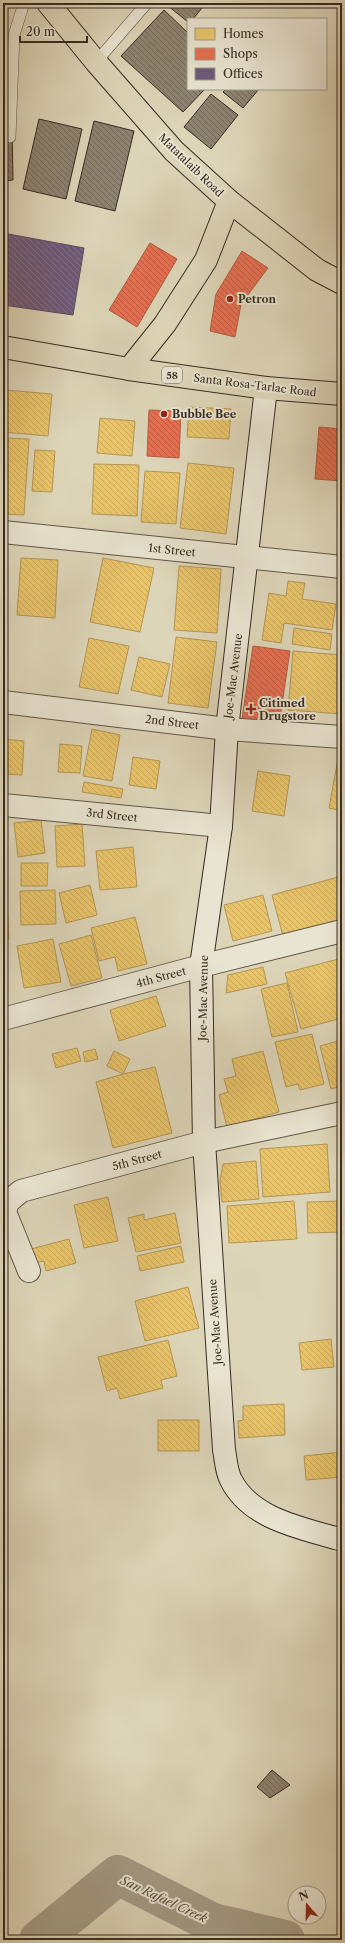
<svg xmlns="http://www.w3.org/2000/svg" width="345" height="1943" viewBox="0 0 345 1943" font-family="'Libre Caslon Text',serif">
  <defs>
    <pattern id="homes-back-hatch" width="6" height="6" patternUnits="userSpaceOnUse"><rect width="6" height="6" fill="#e9c46a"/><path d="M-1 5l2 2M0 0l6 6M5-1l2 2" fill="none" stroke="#c8a95c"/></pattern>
    <pattern id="shops-back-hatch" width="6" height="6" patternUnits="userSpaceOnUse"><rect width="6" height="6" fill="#e76f51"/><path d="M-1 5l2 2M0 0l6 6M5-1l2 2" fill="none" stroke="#bc5b43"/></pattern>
    <pattern id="offices-back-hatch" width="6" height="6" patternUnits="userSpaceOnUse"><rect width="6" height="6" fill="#6d597a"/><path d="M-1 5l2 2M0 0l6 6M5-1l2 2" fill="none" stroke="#82728a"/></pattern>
    <pattern id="building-back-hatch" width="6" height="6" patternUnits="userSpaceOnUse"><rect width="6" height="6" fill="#8d8370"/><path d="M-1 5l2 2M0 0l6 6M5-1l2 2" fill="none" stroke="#746b5c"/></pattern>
  </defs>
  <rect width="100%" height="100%" fill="#ddd5b8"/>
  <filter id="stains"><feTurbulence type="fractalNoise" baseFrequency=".005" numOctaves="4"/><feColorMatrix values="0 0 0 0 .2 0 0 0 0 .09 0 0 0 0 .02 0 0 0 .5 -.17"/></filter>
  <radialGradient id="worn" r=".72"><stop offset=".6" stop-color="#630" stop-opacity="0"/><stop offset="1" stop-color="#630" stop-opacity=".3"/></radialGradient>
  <!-- homes -->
  <g fill="url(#homes-back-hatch)" stroke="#b39654">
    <polygon points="6,390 52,394 48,436 3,432"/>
    <polygon points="189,407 231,409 229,439 187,437"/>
    <polygon points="100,418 135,421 132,456 97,453"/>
    <polygon points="4,438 29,439 24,515 3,514"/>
    <polygon points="35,450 55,451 52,492 32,491"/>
    <polygon points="188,463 234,468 226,534 180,528"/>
    <polygon points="94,464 139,465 137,516 92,514"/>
    <polygon points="145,471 180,473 176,524 141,522"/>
    <polygon points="21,558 58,560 55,618 17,615"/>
    <polygon points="103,558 154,568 140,632 90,622"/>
    <polygon points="179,566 221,569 217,633 174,630"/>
    <polygon points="288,581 305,583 302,599 336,604 332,630 284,623 281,643 262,640 269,593 286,596"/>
    <polygon points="294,628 332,634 330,650 292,644"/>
    <polygon points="176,637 217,642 208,708 168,703"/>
    <polygon points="89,638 129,646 118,694 79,687"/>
    <polygon points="293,651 342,655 342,714 288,710"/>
    <polygon points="139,657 170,664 162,697 131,690"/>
    <polygon points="92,729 120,735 112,781 83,776"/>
    <polygon points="3,739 24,741 22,775 3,774"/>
    <polygon points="60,744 82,746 80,773 58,772"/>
    <polygon points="339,753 342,753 342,811 329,808"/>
    <polygon points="133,757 160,761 156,789 129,785"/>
    <polygon points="258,771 290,776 284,816 252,811"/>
    <polygon points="84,782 123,789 121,798 82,792"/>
    <polygon points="41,820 45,853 18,857 14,823"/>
    <polygon points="82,824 85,866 57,867 55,826"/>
    <polygon points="133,847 137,887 100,890 96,851"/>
    <polygon points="21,863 48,863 47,886 21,886"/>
    <polygon points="342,876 342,920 283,936 272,895"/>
    <polygon points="90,885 97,915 66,923 59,893"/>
    <polygon points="55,890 56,924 21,925 20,891"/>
    <polygon points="263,895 272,931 233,941 224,905"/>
    <polygon points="7,903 9,939 3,940 3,904"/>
    <polygon points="135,917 147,964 118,971 115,957 99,961 91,928"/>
    <polygon points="91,935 102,978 71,986 59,944"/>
    <polygon points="53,939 61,982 24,988 17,946"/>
    <polygon points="342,958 342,1018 301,1029 285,973"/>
    <polygon points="263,967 267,984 226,993 228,975"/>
    <polygon points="287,983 298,1032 272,1037 261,989"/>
    <polygon points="156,996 166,1026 119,1041 110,1010"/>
    <polygon points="312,1034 324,1084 300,1090 298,1084 286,1087 275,1042"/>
    <polygon points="342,1040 342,1086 331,1089 320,1046"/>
    <polygon points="77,1048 81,1061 56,1068 52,1054"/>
    <polygon points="95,1049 98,1059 85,1062 83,1052"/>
    <polygon points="114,1051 130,1059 123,1074 107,1066"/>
    <polygon points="263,1051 279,1112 227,1127 219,1095 228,1092 224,1079 236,1076 232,1059"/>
    <polygon points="155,1067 172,1133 113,1148 96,1082 123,1074"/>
    <polygon points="327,1144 330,1192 263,1197 260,1149"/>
    <polygon points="256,1161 259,1199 222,1202 220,1181 223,1164"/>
    <polygon points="108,1197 118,1241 84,1248 74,1205"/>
    <polygon points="294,1201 297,1239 229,1243 227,1206"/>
    <polygon points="342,1201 342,1232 308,1233 307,1202"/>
    <polygon points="175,1213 181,1243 136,1252 128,1218 144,1214 144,1220"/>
    <polygon points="69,1239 76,1263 46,1271 44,1261 34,1263 31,1249"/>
    <polygon points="181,1246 184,1262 140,1271 137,1256"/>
    <polygon points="188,1287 199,1328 145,1341 135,1301"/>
    <polygon points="331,1339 334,1367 302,1370 299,1343"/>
    <polygon points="168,1340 177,1376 161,1380 163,1388 120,1399 117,1388 107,1391 98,1357"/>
    <polygon points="284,1404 285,1435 239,1438 238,1421 243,1420 243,1406"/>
    <rect x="158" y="1420" width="41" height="31"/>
    <polygon points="342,1452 342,1477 306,1480 304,1456"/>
  </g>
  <!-- shops -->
  <g fill="url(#shops-back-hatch)" stroke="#b25b43">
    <polygon points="150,243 177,259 137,327 109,310"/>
    <polygon points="242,251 268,268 241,304 235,337 210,331 216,294"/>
    <polygon points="149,410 181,411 179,458 147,456"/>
    <polygon points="319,427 342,429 342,481 315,479"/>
    <polygon points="253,646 290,651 279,724 242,719"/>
  </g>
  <!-- offices -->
  <polygon fill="url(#offices-back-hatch)" stroke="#5c4b5f" points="3,233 84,248 73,315 3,305"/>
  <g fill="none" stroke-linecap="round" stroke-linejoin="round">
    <!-- river -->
    <polyline stroke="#a49b85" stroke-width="40" points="39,1940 118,1875 213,1923 285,1940"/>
  </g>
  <!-- building -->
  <g fill="url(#building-back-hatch)" stroke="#362b21">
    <polygon points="168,3 206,3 193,19 188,19 188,22 167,5"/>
    <polygon points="164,10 188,33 188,89 205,89 183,112 121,56"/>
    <polygon points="226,89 259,89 243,108 223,92"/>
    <polygon points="211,94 238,115 211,149 184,127"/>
    <polygon points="39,119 82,129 66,199 23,189"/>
    <polygon points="94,121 134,131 115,211 75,201"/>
    <polygon points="3,127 12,127 13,180 3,181"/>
    <polygon points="272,1770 290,1785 270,1798 257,1787"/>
  </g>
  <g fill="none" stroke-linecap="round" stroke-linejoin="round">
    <defs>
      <g id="lane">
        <polyline points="96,62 147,3"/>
        <polyline points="10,137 14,35 24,3"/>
      </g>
      <g id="street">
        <polyline points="3,532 342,567"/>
        <polyline points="3,702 227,729 342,737"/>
        <polyline points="3,805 221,826"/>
        <polyline points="3,1019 201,966 342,931"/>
        <polyline points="29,1271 5,1212 8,1202 21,1191 204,1142 342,1113"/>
      </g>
      <path id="secondary" d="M266,388L227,729L221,826L201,966L204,1142L224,1450C226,1459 226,1471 231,1480C251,1520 303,1528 342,1540"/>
      <g id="primary">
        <polyline points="48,3 96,62 174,151 229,201 317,270 342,283"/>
        <polyline points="129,369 165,324 206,260 229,201"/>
      </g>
      <polyline id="highway" points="3,347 129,369 266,388 342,394"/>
    </defs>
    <!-- lane casing -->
    <use href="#lane" stroke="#605647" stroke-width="12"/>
    <!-- street casing -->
    <use href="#street" stroke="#605647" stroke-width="24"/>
    <!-- secondary casing -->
    <use href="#secondary" stroke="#362b21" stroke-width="24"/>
    <!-- primary casing -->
    <use href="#primary" stroke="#362b21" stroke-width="24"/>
    <!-- highway casing -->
    <use href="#highway" stroke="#362b21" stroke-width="24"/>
    <!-- lane -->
    <use href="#lane" stroke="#e9e4d1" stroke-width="11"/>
    <!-- street -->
    <use href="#street" stroke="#e9e4d1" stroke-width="22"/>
    <!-- secondary -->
    <use href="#secondary" stroke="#e9e4d1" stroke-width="22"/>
    <!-- primary -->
    <use href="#primary" stroke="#ddd5b8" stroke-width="22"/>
    <!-- highway -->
    <use href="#highway" stroke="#ddd5b8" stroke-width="22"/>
  </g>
  <!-- markers -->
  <g fill="#8f2418" stroke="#e9e4d1" stroke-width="1.5">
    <circle cx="230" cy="299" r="4"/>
    <circle cx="164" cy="414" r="4"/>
    <path d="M249 703h4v4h4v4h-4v4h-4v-4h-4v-4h4z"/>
  </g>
  <g text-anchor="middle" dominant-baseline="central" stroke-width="4" stroke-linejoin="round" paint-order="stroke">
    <!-- shield labels -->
    <rect fill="#e9e4d1" stroke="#6c6256" stroke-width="1" x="162" y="367" width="20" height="16" rx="3"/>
    <g font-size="10" font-weight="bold" fill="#362b21">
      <text x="172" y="375">58</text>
    </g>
    <!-- street labels -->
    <g font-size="11" fill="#362b21" stroke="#e9e4d1">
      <text transform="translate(191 165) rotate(44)">Matatalaib Road</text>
      <text transform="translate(255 385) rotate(7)">Santa Rosa-Tarlac Road</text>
      <text transform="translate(172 550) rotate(6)">1st Street</text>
      <text transform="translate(233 676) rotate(-83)">Joe-Mac Avenue</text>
      <text transform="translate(172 722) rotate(7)">2nd Street</text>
      <text transform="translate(112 815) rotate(6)">3rd Street</text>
      <text transform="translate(161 977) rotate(-15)">4th Street</text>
      <text transform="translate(203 998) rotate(-89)">Joe-Mac Avenue</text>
      <text transform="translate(137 1160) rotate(-15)">5th Street</text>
      <text transform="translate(215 1322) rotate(-94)">Joe-Mac Avenue</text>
    </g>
    <!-- poi labels -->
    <g font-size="11" font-weight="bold" fill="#362b21" stroke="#e9e4d1" text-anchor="start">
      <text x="238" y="299">Petron</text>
      <text x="172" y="414">Bubble Bee</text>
      <text x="259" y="703">Citimed<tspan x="259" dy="13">Drugstore</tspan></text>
    </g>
    <!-- water labels -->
    <g font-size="12" font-style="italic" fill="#52473a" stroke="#e9e4d1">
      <text transform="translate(164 1899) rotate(25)">San Rafael Creek</text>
    </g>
  </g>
  <!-- margin -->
  <rect width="345" height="1943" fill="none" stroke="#ddd5b8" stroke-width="16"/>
  <rect x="4" y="4" width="337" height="1935" fill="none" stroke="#362b21" stroke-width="2"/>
  <rect x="8" y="8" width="329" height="1927" fill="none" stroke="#362b21"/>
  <!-- legend -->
  <rect x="187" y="18" width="140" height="72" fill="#e9e4d1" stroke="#a19a8b"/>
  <rect x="195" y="28" width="20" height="12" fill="#e9c46a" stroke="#a19a8b"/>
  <text x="223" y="38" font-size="12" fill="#362b21">Homes</text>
  <rect x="195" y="48" width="20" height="12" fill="#e76f51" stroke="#a19a8b"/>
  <text x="223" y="58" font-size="12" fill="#362b21">Shops</text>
  <rect x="195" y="68" width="20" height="12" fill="#6d597a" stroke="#a19a8b"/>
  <text x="223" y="78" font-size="12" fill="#362b21">Offices</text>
  <!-- north arrow -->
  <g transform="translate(307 1905) rotate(340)"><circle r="19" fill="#e9e4d1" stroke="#a19a8b"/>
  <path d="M0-3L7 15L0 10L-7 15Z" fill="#8f2418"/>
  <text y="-6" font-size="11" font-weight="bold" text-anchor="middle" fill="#362b21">N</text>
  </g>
  <!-- scale -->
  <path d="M20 36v6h67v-6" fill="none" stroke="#362b21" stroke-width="2"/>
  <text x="26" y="36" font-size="12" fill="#362b21" stroke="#e9e4d1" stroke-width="3" paint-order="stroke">20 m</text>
  <rect width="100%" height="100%" filter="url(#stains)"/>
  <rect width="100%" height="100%" fill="url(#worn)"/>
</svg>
